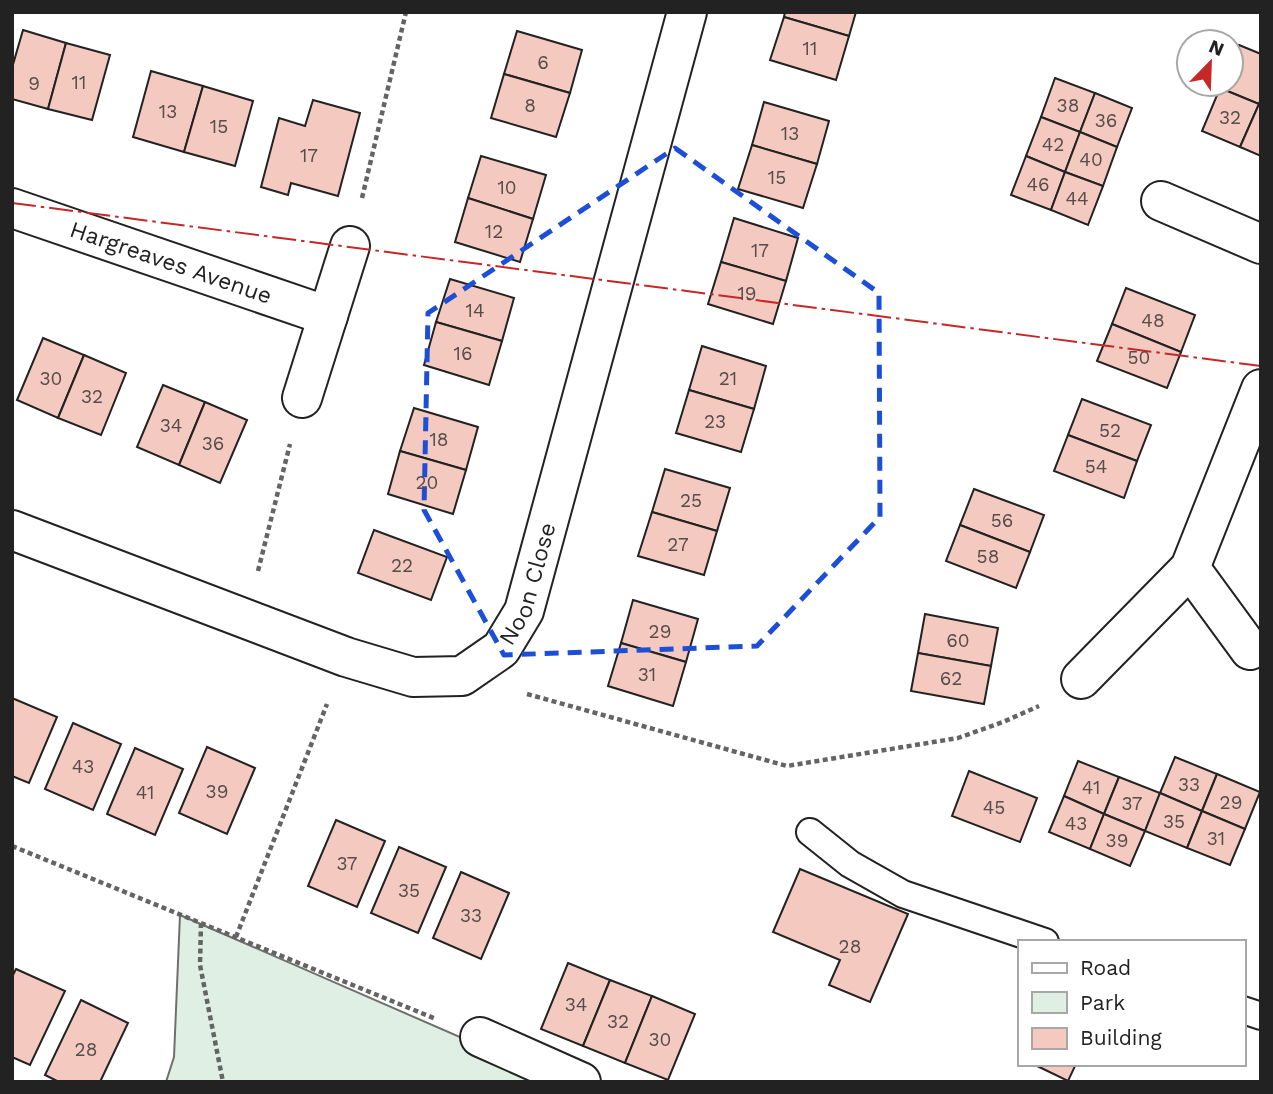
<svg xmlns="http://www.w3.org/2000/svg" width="1273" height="1094" viewBox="0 0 1273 1094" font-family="'Work Sans',sans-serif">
  <rect width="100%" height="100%" fill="#fff"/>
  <!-- green -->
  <polygon fill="#e0efe3" stroke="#6f6f6f" stroke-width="2" points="180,915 563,1082 166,1082 174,1057"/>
  <!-- building -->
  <g fill="#f3c9c0" stroke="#222" stroke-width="2">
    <polygon points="785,12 856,12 849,36 784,17"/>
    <polygon points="784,17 849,36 836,80 770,60"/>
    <polygon points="23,30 66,43 48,109 12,99 12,68"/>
    <polygon points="517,31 582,50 570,93 504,74"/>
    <polygon points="66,43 110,55 92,120 48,109"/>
    <polygon points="1239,45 1261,54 1261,98 1259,104 1220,88 1222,84 1231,84 1231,63"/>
    <polygon points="151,71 203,86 184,152 133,137"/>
    <polygon points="504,74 570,93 556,137 491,118"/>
    <polygon points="1055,78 1095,93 1080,132 1041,117"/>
    <polygon points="203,86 253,101 235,166 184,152"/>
    <polygon points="1220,88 1259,104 1240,147 1202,131"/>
    <polygon points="1095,93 1132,108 1117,147 1080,132"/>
    <polygon points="313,100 360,113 338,196 291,183 288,195 261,187 279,118 305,126"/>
    <polygon points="764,102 829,121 817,164 752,145"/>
    <polygon points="1259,104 1261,105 1261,156 1240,147"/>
    <polygon points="1041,117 1080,132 1065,172 1026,156"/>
    <polygon points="1080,132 1117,147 1103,186 1065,172"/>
    <polygon points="752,145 817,164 803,208 738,189"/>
    <polygon points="481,156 546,175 533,219 468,198"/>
    <polygon points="1026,156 1065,172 1051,210 1011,195"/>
    <polygon points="1065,172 1103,186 1088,225 1051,210"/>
    <polygon points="468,198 533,219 520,262 455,242"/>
    <polygon points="734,218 798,238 786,281 721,262"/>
    <polygon points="721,262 786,281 773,324 708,304"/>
    <polygon points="450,279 514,298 502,341 436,322"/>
    <polygon points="1126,288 1195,315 1181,352 1112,324"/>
    <polygon points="436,322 502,341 489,385 424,365"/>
    <polygon points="1112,324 1181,352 1167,388 1097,361"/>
    <polygon points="43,338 84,355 58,418 17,400"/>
    <polygon points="702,346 766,366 754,409 689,390"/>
    <polygon points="84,355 126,373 101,435 58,418"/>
    <polygon points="163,385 205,402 179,465 137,447"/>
    <polygon points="689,390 754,409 741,452 676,433"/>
    <polygon points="1082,399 1151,425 1137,461 1068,435"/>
    <polygon points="205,402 247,420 220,483 179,465"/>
    <polygon points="414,408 478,427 466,470 400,451"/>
    <polygon points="1068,435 1137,461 1124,498 1054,471"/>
    <polygon points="400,451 466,470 453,514 388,494"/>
    <polygon points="665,469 730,488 717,531 652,512"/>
    <polygon points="974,489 1044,515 1030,552 960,525"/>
    <polygon points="652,512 717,531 704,575 638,556"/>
    <polygon points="960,525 1030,552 1016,588 946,561"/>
    <polygon points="374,530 447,557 431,600 358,573"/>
    <polygon points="633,600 698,619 686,662 621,643"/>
    <polygon points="925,614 998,628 991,666 918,653"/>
    <polygon points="621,643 686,662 673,706 608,686"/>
    <polygon points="918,653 991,666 984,704 911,691"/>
    <polygon points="12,698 57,717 29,783 12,776"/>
    <polygon points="73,723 121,744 93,810 45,789"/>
    <polygon points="207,747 255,768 227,834 179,813"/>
    <polygon points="135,748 183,769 155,835 107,814"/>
    <polygon points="1175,757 1217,774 1202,811 1160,793"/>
    <polygon points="1078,761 1119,777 1104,814 1064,796"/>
    <polygon points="969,771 1037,798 1020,842 952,816"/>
    <polygon points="1217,774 1260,792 1245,829 1202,811"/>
    <polygon points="1119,777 1160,793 1145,831 1104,814"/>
    <polygon points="1160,793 1202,811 1187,848 1145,831"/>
    <polygon points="1064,796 1104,814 1090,849 1049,832"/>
    <polygon points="1202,811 1245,829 1230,865 1187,848"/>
    <polygon points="1104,814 1145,831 1130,866 1090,849"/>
    <polygon points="336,820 385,841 357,907 308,886"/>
    <polygon points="399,847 446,867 418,933 371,913"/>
    <polygon points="800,869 908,914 870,1002 829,985 840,960 773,932"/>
    <polygon points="461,872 509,893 481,959 433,938"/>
    <polygon points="568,963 610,980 583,1046 541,1029"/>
    <polygon points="16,969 65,991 30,1065 12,1057 12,977"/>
    <polygon points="610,980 652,996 625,1063 583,1046"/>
    <polygon points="652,996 695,1014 668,1080 625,1063"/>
    <polygon points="81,1000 128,1023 100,1082 59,1082 45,1075"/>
    <polygon points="1033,1064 1076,1064 1068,1081"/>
  </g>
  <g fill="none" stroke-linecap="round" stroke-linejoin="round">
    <defs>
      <g id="lane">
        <polyline points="810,832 850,864 903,894 1045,942"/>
        <polyline points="1243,1010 1261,1016"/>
      </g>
      <g id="street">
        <polyline points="1161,201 1261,244"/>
        <path id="s1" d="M12,208L328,316"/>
        <polyline points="302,398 350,246"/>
        <path id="s2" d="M12,530L346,657L413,677L462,676L501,649L524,611L687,12"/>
        <polyline points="1190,568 1250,650"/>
        <polyline points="1081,679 1190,568 1261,389"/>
        <polyline points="480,1037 581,1082"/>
      </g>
    </defs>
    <!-- lane casing -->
    <use href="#lane" stroke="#222" stroke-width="30"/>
    <!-- street casing -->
    <use href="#street" stroke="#222" stroke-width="42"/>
    <!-- path -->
    <g stroke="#646464" stroke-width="4.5" stroke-dasharray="5 3.5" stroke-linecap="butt">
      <polyline points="362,198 406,12"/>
      <polyline points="258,571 290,444"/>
      <polyline points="527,694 787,766 958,738 1003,722 1039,706"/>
      <polyline points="12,846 436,1019"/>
      <polyline points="201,923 200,965 223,1082"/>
      <polyline points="236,937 327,704"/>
    </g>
    <!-- lane -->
    <use href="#lane" stroke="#fff" stroke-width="26"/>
    <!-- street -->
    <use href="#street" stroke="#fff" stroke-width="38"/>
    <!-- power -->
    <polyline stroke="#c62828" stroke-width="2" stroke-dasharray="24 5 3.5 5" stroke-linecap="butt" points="12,203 1261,366"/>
  </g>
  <!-- marked area -->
  <path fill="none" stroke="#1d4ed8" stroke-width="5" stroke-dasharray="14 9" stroke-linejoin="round" d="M675,148L879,293L880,517L757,646L504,655L424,510L428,313Z"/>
  <g text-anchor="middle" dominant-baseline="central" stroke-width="5" stroke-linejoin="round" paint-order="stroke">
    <!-- number labels -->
    <g font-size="19" fill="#564c4a">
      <text x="810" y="48">11</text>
      <text x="543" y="62">6</text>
      <text x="79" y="82">11</text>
      <text x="34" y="83">9</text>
      <text x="530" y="105">8</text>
      <text x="1068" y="105">38</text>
      <text x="168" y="111">13</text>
      <text x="1230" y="117">32</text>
      <text x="1106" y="120">36</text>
      <text x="219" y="126">15</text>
      <text x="790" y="133">13</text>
      <text x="1053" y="144">42</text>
      <text x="309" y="155">17</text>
      <text x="1091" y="159">40</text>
      <text x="777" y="177">15</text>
      <text x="1038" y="184">46</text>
      <text x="507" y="187">10</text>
      <text x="1077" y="198">44</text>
      <text x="494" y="231">12</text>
      <text x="760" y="250">17</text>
      <text x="747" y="293">19</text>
      <text x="475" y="310">14</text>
      <text x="1153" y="320">48</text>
      <text x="463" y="353">16</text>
      <text x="1139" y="357">50</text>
      <text x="51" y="378">30</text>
      <text x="728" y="378">21</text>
      <text x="92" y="396">32</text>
      <text x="715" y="421">23</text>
      <text x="171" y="425">34</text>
      <text x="1110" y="430">52</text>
      <text x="439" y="439">18</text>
      <text x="213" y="443">36</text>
      <text x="1096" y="466">54</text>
      <text x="427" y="482">20</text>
      <text x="691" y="500">25</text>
      <text x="1002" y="520">56</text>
      <text x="678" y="544">27</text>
      <text x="988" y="556">58</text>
      <text x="402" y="565">22</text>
      <text x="660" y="631">29</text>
      <text x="958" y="640">60</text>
      <text x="647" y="674">31</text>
      <text x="951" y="678">62</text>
      <text x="83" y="766">43</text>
      <text x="1189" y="784">33</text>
      <text x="1091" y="787">41</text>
      <text x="217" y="791">39</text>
      <text x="145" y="792">41</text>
      <text x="1231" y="802">29</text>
      <text x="1132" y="803">37</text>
      <text x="994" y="807">45</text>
      <text x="1174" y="821">35</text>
      <text x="1076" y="823">43</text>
      <text x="1216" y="838">31</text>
      <text x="1117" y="840">39</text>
      <text x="347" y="863">37</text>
      <text x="409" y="890">35</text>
      <text x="471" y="915">33</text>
      <text x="850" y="946">28</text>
      <text x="576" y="1004">34</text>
      <text x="618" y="1021">32</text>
      <text x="660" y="1039">30</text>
      <text x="86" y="1049">28</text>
    </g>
    <!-- street labels -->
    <g font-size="23" fill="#222" stroke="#fff">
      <text stroke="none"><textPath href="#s1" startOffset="168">Hargreaves Avenue</textPath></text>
      <text stroke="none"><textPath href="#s2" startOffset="595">Noon Close</textPath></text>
    </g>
  </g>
  <!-- border -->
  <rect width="1273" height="1094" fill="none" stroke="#222222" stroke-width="28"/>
  <!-- legend -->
  <rect x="1018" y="940" width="228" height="126" fill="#ffffff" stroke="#a7a7a7" stroke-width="2"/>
  <rect x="1032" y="963" width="35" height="10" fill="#ffffff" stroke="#a7a7a7" stroke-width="2"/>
  <text x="1080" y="975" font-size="21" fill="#222222">Road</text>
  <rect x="1032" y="992" width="35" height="21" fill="#e0efe3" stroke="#a7a7a7" stroke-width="2"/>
  <text x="1080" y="1010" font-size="21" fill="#222222">Park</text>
  <rect x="1032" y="1028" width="35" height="21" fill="#f3c9c0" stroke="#a7a7a7" stroke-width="2"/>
  <text x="1080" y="1045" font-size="21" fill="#222222">Building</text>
  <!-- north arrow -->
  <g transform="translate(1210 63) rotate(23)"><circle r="33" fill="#ffffff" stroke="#a7a7a7" stroke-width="2"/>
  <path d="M0-5L12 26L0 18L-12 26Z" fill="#c62828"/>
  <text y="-10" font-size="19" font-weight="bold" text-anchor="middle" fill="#222222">N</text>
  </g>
</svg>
